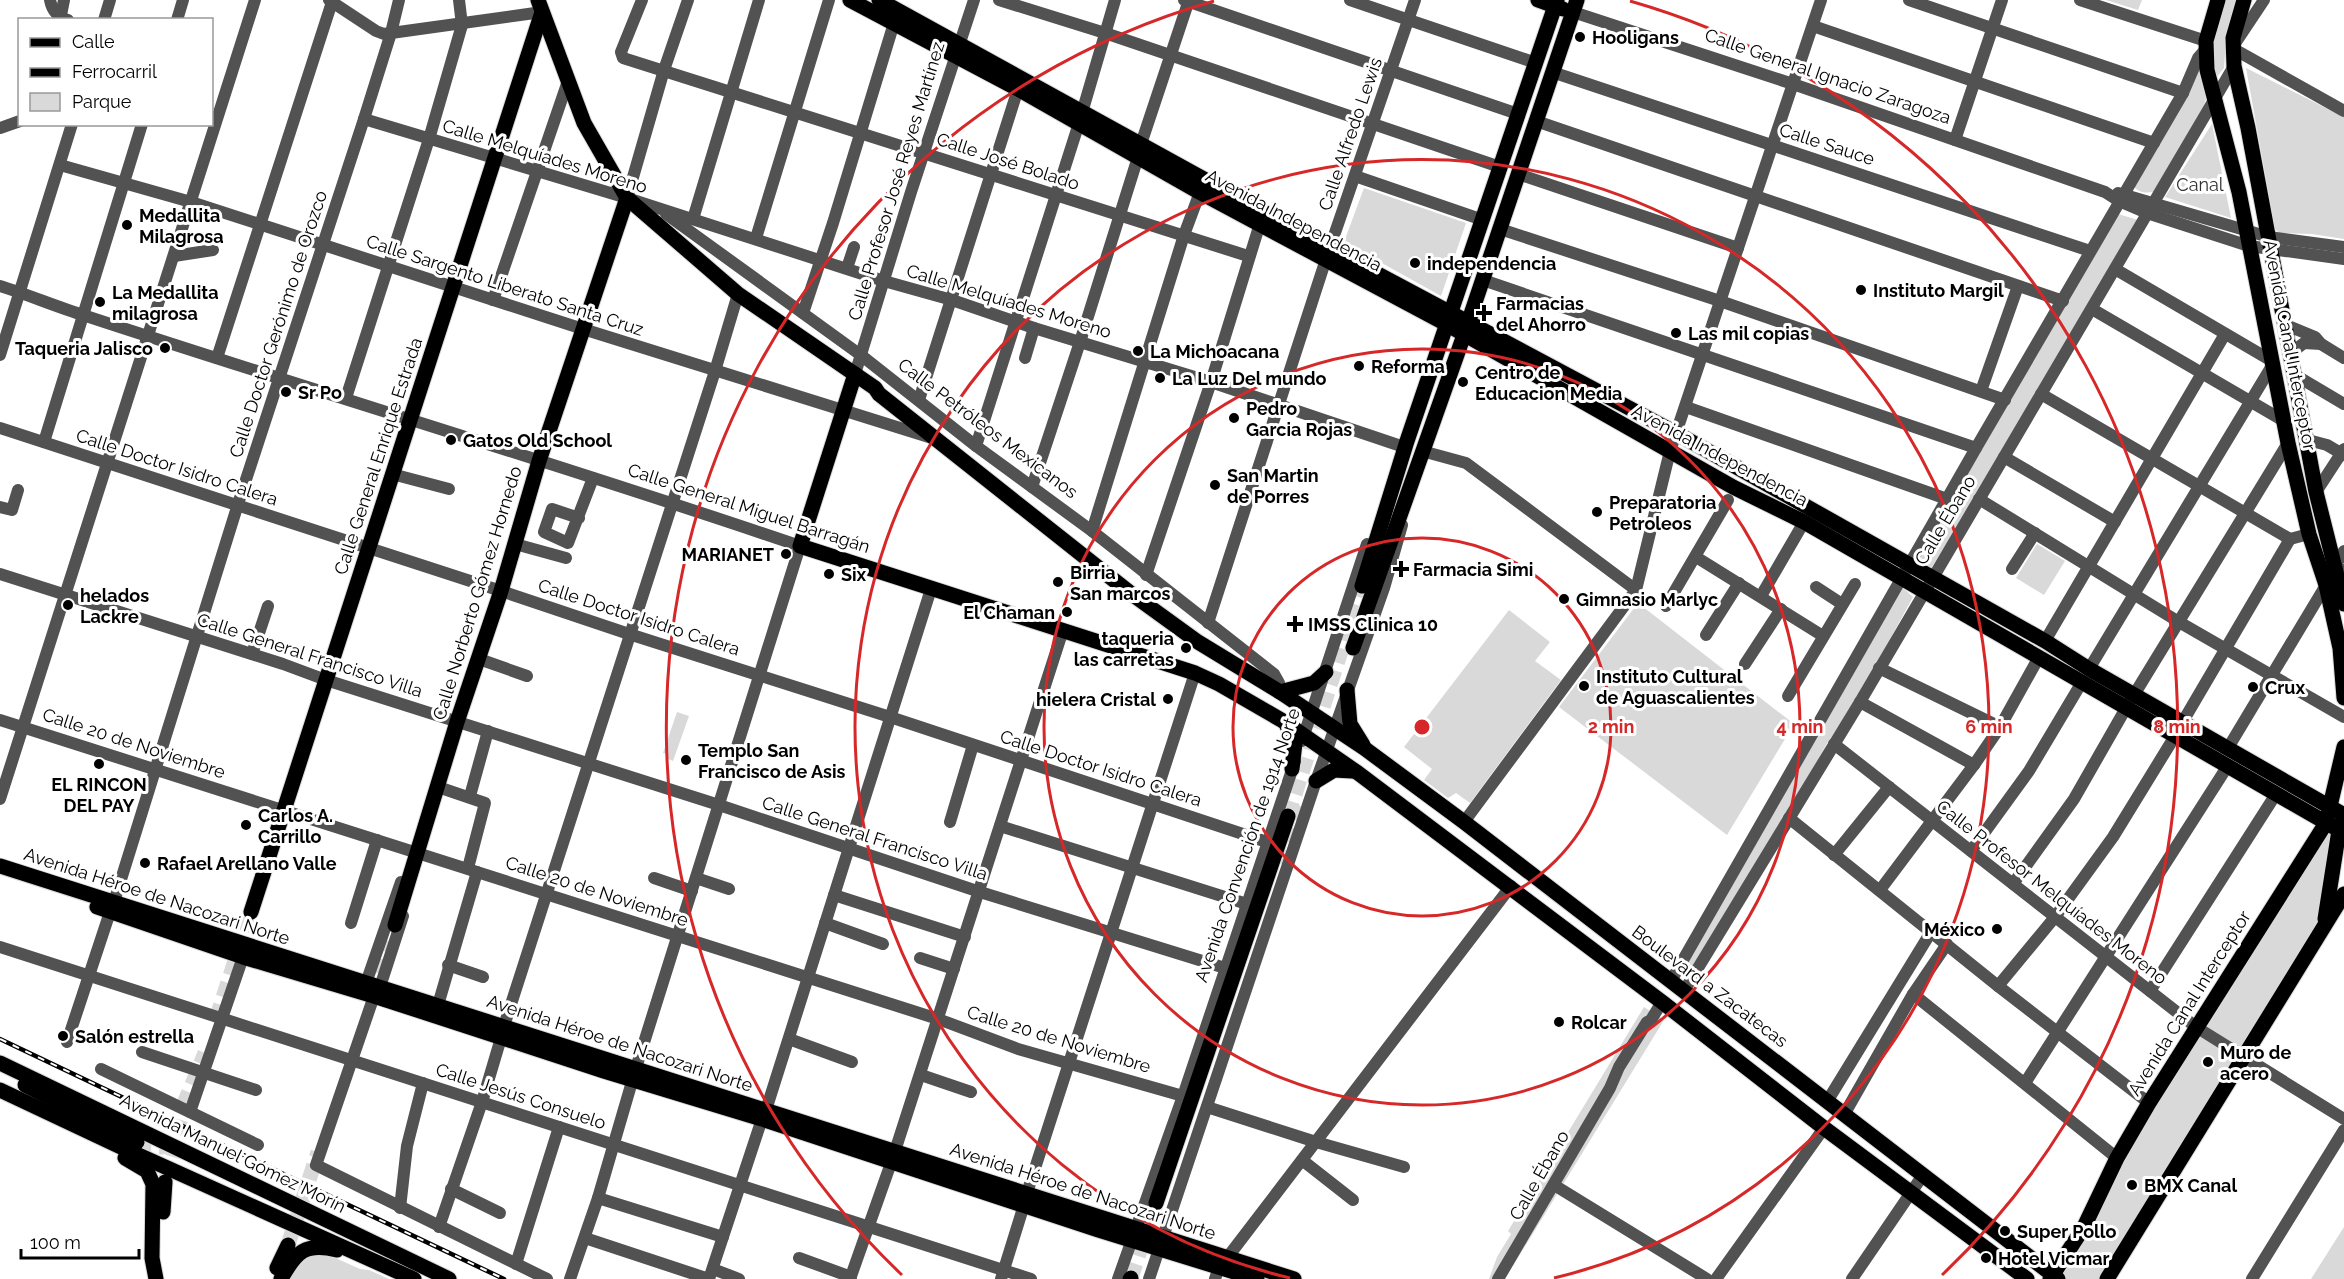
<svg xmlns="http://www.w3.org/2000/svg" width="2344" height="1279" viewBox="0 0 2344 1279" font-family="Raleway,sans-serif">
  <rect width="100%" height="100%" fill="#fff"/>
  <!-- green -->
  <g fill="#d9d9d9">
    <polygon points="2106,0 2142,0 2138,10"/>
    <polygon points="2222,0 2238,0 2226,39 2224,68 2215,79 2210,43"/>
    <path d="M2199,67L2206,99L2204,105L2154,192C2144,193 2140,193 2133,186Z"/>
    <polygon points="2246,68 2344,117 2344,239 2312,234 2279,233 2275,229"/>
    <polygon points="2212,124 2231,218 2165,197"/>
    <polygon points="1364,188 1466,223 1441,296 1344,242"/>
    <polygon points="2118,214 2138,220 1976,497 1930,570 1913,565"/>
    <polygon points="2037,544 2065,561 2044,595 2016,578"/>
    <polygon points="1903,588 1913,597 1854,705 1826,745 1788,816 1690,976 1682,971"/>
    <polygon points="1638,603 1794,724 1727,835 1559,707"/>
    <polygon points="1509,610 1550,642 1535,661 1561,680 1470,803 1456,793 1448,798 1424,780 1432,769 1404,747"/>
    <polygon points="677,712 689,716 673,761 666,758 667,754 663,753"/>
    <polygon points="2324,831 2333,833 2318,927 2102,1279 2059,1279 2094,1223 2137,1132"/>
    <polygon points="1644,1007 1664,1020 1505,1279 1489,1279 1497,1257 1511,1234 1508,1231"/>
    <polygon points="2344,1227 2344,1279 2311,1279"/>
    <polygon points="322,1252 360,1269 369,1270 389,1279 288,1279 301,1257"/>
  </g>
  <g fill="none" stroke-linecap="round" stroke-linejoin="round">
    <!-- major-tunnel -->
    <g stroke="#d9d9d9" stroke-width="15" stroke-dasharray="15 8" stroke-linecap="butt">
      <polyline points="1288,816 1362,586"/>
      <polyline points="1281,864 1301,805"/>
      <polyline points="370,995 389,941"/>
      <polyline points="216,1019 251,912"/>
      <polyline points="183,1106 205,1053"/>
      <polyline points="137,1142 151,1147 162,1147 172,1134"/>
      <polyline points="166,1179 190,1098"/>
      <polyline points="288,1245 318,1152"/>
      <polyline points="1131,1278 1156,1203"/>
    </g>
    <defs>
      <g id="major">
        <polyline points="538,0 584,123 627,198 738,294 875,388 879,394 1129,592 1198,642 1280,692 1364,748 1464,822 2058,1279"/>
        <polyline points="850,0 1018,89 1199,192 1446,324 1733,487 1804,522 2344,833"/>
        <polyline points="879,0 1329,248 1676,433 2045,641 2089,669 2344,815"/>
        <polyline points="1538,0 1563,9"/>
        <polyline points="2218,0 2206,41 2207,70 2239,192 2288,443 2309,534 2326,585 2340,648 2344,698"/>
        <polyline points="2244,0 2233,38 2234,66 2248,128 2316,492 2344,604"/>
        <polyline points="855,374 800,546 1195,673 1219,684 1283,721 1358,773 1662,1002 1824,1128 2027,1279"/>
        <polyline points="1362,586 1407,441 1557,0"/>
        <polyline points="1353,648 1464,335 1577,0"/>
        <polyline points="1347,690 1350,724 1363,745"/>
        <polyline points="1280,692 1314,683 1326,672"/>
        <polyline points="1287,726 1295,743 1292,769"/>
        <polyline points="1316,781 1334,770 1352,771"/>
        <polyline points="0,866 1294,1279"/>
        <polyline points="97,907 243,957 374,996 604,1071 762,1119 1098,1230 1257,1279"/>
        <polyline points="251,912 542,12"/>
        <polyline points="2325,919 2340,824"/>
        <polyline points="395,925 457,722 501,591 539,461 627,198"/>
        <polyline points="0,1063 449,1279"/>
        <polyline points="25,1085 137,1142"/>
        <polyline points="0,1090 123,1148 414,1279"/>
        <polyline points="125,1158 147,1171 153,1184 152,1258 156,1279"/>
        <polyline points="1156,1203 1288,816"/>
        <polyline points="163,1212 165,1182"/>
        <polyline points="277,1268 288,1245"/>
        <path d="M281,1279C296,1252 305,1242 337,1250"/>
        <polyline points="1130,1279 1131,1278"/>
        <polyline points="2050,1279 2084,1227 2117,1158 2149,1103 2326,823 2344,747"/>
        <polyline points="2107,1279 2344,894"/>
      </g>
    </defs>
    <!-- major casing -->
    <use href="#major" stroke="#dbdbdb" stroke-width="17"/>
    <!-- minor -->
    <g stroke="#525252" stroke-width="12">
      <path d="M50,0C52,11 57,17 68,20"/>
      <polyline points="329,0 376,31 384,34 542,12"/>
      <polyline points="642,0 621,52 623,58 1248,256"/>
      <polyline points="999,0 1105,33 1500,167"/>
      <polyline points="1184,0 1518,114"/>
      <polyline points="1350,0 1536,63"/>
      <polyline points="1909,0 2183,93"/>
      <polyline points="2080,0 2206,41"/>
      <polyline points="2264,0 2232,48 2344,111"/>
      <polyline points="1573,12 1793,84 2105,192 2119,201 2147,213 2249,246 2344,259"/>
      <polyline points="60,20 64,0"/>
      <polyline points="104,20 110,0"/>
      <polyline points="177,20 183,0"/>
      <polyline points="1813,26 2154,143"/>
      <polyline points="1552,72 2090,251"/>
      <polyline points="364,119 627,198 884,281 952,300 1034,328 1211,382 1401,446"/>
      <polyline points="1536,121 2063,301"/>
      <polyline points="0,128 20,121"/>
      <polyline points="1955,140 2002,0"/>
      <polyline points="1141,144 1189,0"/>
      <polyline points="60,165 191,202 583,329 932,438"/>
      <polyline points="1518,174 1738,248"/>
      <polyline points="1355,176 1483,220"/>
      <polyline points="2118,193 2269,237 2344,247"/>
      <polyline points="627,198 664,70 688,0"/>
      <polyline points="666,214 862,356 976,446 1092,531 1274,674 1279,683 1280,692"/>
      <polyline points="693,219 759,0"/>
      <polyline points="1500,229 1720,301 2005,400"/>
      <polyline points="756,238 829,0"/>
      <polyline points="174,256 213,250"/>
      <polyline points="847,268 854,247"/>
      <polyline points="2115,269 2272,361"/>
      <polyline points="1483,280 1976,448"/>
      <path d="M0,286C29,295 57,307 86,316C323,394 563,465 800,546L636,1068L598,1198L570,1279"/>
      <polyline points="493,300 568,81"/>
      <polyline points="2092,309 2284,421"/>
      <polyline points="803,313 833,223 894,23"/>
      <polyline points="2286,325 2315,337 2321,344 2344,358"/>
      <polyline points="2291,353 2304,343 2321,344"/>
      <polyline points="0,355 72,124"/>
      <polyline points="217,358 332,2"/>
      <polyline points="1025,358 1034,328"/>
      <polyline points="855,374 911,192 974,0"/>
      <polyline points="2295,375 2344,404"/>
      <polyline points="1981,391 2018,286"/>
      <polyline points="2041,394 2290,539 2309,534"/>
      <polyline points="346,398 429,139 462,25 459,0"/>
      <polyline points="919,400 1018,89"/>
      <polyline points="1686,407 1947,499"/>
      <polyline points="0,428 501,591 629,634 890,717 1267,842"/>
      <polyline points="2308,440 2327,445 2344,455"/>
      <polyline points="44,442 142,124"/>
      <polyline points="976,446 1079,123 1115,0"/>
      <polyline points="1422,451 1466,463 1636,590"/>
      <polyline points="2004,457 2115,522"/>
      <polyline points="392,474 449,489"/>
      <polyline points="1032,487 1080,342 1138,157"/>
      <polyline points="2316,492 2344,449"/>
      <polyline points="1979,499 2179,622 2344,717"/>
      <polyline points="0,507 12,510 18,490"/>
      <polyline points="579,518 552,509 544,532 568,543 593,478"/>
      <polyline points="1092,531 1184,235 1203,184"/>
      <polyline points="515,544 566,558"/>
      <polyline points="2344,551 2335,566 2344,571"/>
      <polyline points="1696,557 1823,636"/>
      <polyline points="2012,569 2035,533"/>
      <polyline points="0,574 283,664 326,680 719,805 980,892 1225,968"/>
      <polyline points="1146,575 1211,382 1262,217"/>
      <polyline points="1816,587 1842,604"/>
      <polyline points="1761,596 1804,522"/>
      <polyline points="1666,606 1728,500"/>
      <polyline points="1208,623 1326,259 1415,0"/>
      <polyline points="1706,635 1739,583"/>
      <polyline points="2045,641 2225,334"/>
      <polyline points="252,654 268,606"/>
      <polyline points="479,659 527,676"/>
      <polyline points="1745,664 1781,609"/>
      <polyline points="1879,668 2000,727"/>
      <polyline points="2089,669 2273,364"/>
      <polyline points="1788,696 1855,584"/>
      <polyline points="1860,702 1974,765"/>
      <polyline points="0,720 938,1019 1018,1049 1183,1096"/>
      <polyline points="2182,723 2290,539"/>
      <polyline points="1302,741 1367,544"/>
      <polyline points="1834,744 2196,1027 2344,1119"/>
      <polyline points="2228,748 2326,585"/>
      <polyline points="438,787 485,803 468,868"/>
      <polyline points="470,796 488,731"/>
      <polyline points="0,799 255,0"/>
      <polyline points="1789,818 1998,986 2149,1103"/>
      <polyline points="950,822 973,745"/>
      <polyline points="1464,822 1636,590 1670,451 1821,0"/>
      <polyline points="1000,826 1247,904"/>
      <polyline points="1971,851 2029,771 2082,682"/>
      <polyline points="1834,855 1889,787"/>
      <polyline points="654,878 692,891"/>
      <polyline points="696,878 729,889"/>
      <polyline points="2013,884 2074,799 2126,708 2288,443"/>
      <polyline points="1880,890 1974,765 2000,727 2039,657"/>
      <polyline points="834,895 965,937"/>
      <polyline points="114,902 238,504 364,119 391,33 399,0"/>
      <polyline points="351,923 377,840"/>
      <polyline points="825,923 883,944"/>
      <polyline points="0,947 1031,1279"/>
      <polyline points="920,958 954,969"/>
      <polyline points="448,965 483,977"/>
      <polyline points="1671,981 1976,448 2183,93 2198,58 2205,50"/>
      <polyline points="366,983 401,882"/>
      <polyline points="1998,986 2055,917 2113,837 2175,736"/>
      <polyline points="380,987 403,916"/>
      <polyline points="1684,991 1860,702 2234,66"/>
      <polyline points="2150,991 2276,794"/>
      <polyline points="1913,994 2117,1158"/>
      <polyline points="374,996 316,1165 547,1279"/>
      <polyline points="438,1005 477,872"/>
      <polyline points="504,1026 715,371 738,294"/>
      <polyline points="789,1039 852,1062"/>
      <polyline points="67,1042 110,912"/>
      <polyline points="142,1052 256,1090"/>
      <polyline points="101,1069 258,1145"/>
      <polyline points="921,1075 971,1092"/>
      <polyline points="2025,1083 2227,767"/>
      <polyline points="1828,1100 1931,932"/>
      <polyline points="1207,1107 1316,1142 1404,1167"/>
      <polyline points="766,1110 931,589"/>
      <polyline points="190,1112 243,957"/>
      <polyline points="1845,1113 1913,994 1947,944"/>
      <polyline points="895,1151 1063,630"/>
      <polyline points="1302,1160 1353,1200"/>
      <polyline points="1554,1185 1707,1279"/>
      <polyline points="451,1189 500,1213"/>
      <polyline points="1027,1193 1195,673"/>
      <polyline points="598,1198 723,1237"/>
      <polyline points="400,1208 407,1146 423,1083"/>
      <polyline points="439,1227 482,1102 501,1038"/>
      <polyline points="585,1238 709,1279"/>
      <polyline points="799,1258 851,1277"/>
      <polyline points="1227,1258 1511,886"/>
      <polyline points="516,1264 559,1127"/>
      <polyline points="713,1269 739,1279"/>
      <polyline points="709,1279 762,1119"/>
      <polyline points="850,1279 891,1163"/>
      <polyline points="1001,1279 1024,1205"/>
      <polyline points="1118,1279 1183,1096 1295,761"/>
      <polyline points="1149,1279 1316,781 1384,588 1402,525"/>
      <polyline points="1215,1279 1219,1267"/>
      <polyline points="1498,1279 1610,1088 1619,1067 1647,1022 1651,1020 1662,1002"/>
      <polyline points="1716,1279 1824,1128"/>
      <polyline points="1852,1279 1923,1175"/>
      <polyline points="2252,1279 2344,1130"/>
    </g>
    <!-- major -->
    <use href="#major" stroke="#000" stroke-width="15"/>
    <defs>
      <polyline id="rail" points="0,1039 504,1279"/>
    </defs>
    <!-- rail casing -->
    <use href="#rail" stroke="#000" stroke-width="4.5"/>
    <!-- rail -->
    <use href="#rail" stroke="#fff" stroke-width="2" stroke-dasharray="7" stroke-linecap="butt"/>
  </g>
  <!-- distance rings -->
  <g fill="none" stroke="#d62828" stroke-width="3">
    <circle cx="1422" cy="727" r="189"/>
    <circle cx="1422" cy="727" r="378"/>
    <path d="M1290 1278A567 567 0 1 1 1554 1278"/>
    <path d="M902 1275A755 755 0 0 1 1214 1M1630 1A755 755 0 0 1 1942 1275"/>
  </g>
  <!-- markers -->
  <g fill="#000" stroke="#fff" stroke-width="2">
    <circle cx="1580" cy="37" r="6"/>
    <circle cx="127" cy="225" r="6"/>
    <circle cx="1415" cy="263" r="6"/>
    <circle cx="1861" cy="290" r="6"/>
    <circle cx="100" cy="302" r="6"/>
    <path d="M1481 304h6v6h6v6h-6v6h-6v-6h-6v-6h6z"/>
    <circle cx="1676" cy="333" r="6"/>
    <circle cx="165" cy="348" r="6"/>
    <circle cx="1138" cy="351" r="6"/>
    <circle cx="1359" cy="366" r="6"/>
    <circle cx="1160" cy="378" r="6"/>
    <circle cx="1463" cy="382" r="6"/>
    <circle cx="286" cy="392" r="6"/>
    <circle cx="1234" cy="418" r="6"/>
    <circle cx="451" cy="440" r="6"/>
    <circle cx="1215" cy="485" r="6"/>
    <circle cx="1597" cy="512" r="6"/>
    <circle cx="786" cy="554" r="6"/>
    <path d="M1398 560h6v6h6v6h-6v6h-6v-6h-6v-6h6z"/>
    <circle cx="829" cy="574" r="6"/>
    <circle cx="1058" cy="582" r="6"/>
    <circle cx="1564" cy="599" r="6"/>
    <circle cx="68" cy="605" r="6"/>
    <circle cx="1067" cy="612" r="6"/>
    <path d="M1292 615h6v6h6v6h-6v6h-6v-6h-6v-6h6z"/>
    <circle cx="1186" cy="648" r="6"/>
    <circle cx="1584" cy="686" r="6"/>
    <circle cx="2253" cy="687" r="6"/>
    <circle cx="1168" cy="699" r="6"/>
    <circle cx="686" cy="760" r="6"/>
    <circle cx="99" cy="764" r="6"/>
    <circle cx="246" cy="825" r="6"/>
    <circle cx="145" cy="863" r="6"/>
    <circle cx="1997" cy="929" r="6"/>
    <circle cx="1559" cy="1022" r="6"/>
    <circle cx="63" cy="1036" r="6"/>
    <circle cx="2208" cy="1062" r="6"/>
    <circle cx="2132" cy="1185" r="6"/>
    <circle cx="2005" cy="1231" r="6"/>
    <circle cx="1986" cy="1258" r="6"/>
  </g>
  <g text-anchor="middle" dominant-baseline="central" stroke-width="6" stroke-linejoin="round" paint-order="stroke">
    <!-- poi labels -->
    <g font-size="18" font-weight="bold" fill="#000" stroke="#fff" text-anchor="start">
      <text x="1592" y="37">Hooligans</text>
      <text x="139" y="215">Medallita<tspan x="139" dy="21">Milagrosa</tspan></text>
      <text x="1427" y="263">independencia</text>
      <text x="1873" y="290">Instituto Margil</text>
      <text x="112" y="292">La Medallita<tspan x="112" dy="21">milagrosa</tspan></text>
      <text x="1496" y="303">Farmacias<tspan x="1496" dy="21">del Ahorro</tspan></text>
      <text x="1688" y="333">Las mil copias</text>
      <text x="153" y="348" text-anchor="end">Taqueria Jalisco</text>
      <text x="1150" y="351">La Michoacana</text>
      <text x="1371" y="366">Reforma</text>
      <text x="1475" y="372">Centro de<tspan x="1475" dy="21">Educacion Media</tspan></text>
      <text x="1172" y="378">La Luz Del mundo</text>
      <text x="298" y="392">Sr Po</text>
      <text x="1246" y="408">Pedro<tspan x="1246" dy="21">Garcia Rojas</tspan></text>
      <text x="463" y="440">Gatos Old School</text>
      <text x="1227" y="475">San Martin<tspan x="1227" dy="21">de Porres</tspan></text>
      <text x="1609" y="502">Preparatoria<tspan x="1609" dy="21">Petroleos</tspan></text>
      <text x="774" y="554" text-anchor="end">MARIANET</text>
      <text x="1413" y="569">Farmacia Simi</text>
      <text x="1070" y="572">Birria<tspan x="1070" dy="21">San marcos</tspan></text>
      <text x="841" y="574">Six</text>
      <text x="80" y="595">helados<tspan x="80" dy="21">Lackre</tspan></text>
      <text x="1576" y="599">Gimnasio Marlyc</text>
      <text x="1055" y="612" text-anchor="end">El Chaman</text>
      <text x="1308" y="624">IMSS Clinica 10</text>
      <text x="1174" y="638" text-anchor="end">taqueria<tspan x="1174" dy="21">las carretas</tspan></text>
      <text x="1596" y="676">Instituto Cultural<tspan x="1596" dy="21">de Aguascalientes</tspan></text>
      <text x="2265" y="687">Crux</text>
      <text x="1156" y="699" text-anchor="end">hielera Cristal</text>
      <text x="698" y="750">Templo San<tspan x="698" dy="21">Francisco de Asis</tspan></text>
      <text x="99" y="784" text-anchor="middle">EL RINCON<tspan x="99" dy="21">DEL PAY</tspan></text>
      <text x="258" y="815">Carlos A.<tspan x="258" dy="21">Carrillo</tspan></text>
      <text x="157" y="863">Rafael Arellano Valle</text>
      <text x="1985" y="929" text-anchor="end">México</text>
      <text x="1571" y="1022">Rolcar</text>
      <text x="75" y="1036">Salón estrella</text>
      <text x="2220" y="1052">Muro de<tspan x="2220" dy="21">acero</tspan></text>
      <text x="2144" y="1185">BMX Canal</text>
      <text x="2017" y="1231">Super Pollo</text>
      <text x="1998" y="1258">Hotel Vicmar</text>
    </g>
    <!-- street labels -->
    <g font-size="18" fill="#000" stroke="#fff">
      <text transform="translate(1828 76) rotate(19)">Calle General Ignacio Zaragoza</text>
      <text transform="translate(1350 134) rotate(-71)">Calle Alfredo Lewis</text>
      <text transform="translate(1827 144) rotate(18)">Calle Sauce</text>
      <text transform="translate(545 156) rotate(17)">Calle Melquíades Moreno</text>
      <text transform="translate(1008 161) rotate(18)">Calle José Bolado</text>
      <text transform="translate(896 181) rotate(-73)">Calle Profesor José Reyes Martínez</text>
      <text transform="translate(1294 220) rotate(28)">Avenida Independencia</text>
      <text transform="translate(505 285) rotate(18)">Calle Sargento Liberato Santa Cruz</text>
      <text transform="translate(1009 301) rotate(17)">Calle Melquíades Moreno</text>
      <text transform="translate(278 324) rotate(-72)">Calle Doctor Gerónimo de Orozco</text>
      <text transform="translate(2290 345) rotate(79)">Avenida Canal Interceptor</text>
      <text transform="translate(988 428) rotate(37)">Calle Petróleos Mexicanos</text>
      <text transform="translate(1720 455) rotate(28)">Avenida Independencia</text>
      <text transform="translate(378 456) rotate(-72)">Calle General Enrique Estrada</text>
      <text transform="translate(177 467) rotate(18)">Calle Doctor Isidro Calera</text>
      <text transform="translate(749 508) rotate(18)">Calle General Miguel Barragán</text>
      <text transform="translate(1945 520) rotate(-59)">Calle Ébano</text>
      <text transform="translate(477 593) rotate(-73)">Calle Norberto Gómez Hornedo</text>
      <text transform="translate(639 617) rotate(18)">Calle Doctor Isidro Calera</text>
      <text transform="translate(310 655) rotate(18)">Calle General Francisco Villa</text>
      <text transform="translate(134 743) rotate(18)">Calle 20 de Noviembre</text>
      <text transform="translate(1101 768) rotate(18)">Calle Doctor Isidro Calera</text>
      <text transform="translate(875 838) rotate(18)">Calle General Francisco Villa</text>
      <text transform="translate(1247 845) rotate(-71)">Avenida Convención de 1914 Norte</text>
      <text transform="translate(597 891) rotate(18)">Calle 20 de Noviembre</text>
      <text transform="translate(2052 892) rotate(38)">Calle Profesor Melquíades Moreno</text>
      <text transform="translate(157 896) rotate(18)">Avenida Héroe de Nacozari Norte</text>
      <text transform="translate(1710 986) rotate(37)">Boulevard a Zacatecas</text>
      <text transform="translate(2189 1003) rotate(-58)">Avenida Canal Interceptor</text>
      <text transform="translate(1059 1039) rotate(17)">Calle 20 de Noviembre</text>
      <text transform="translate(620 1043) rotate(18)">Avenida Héroe de Nacozari Norte</text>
      <text transform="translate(521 1096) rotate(18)">Calle Jesús Consuelo</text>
      <text transform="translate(233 1153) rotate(26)">Avenida Manuel Gómez Morín</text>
      <text transform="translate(1539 1175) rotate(-60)">Calle Ébano</text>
      <text transform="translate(1083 1191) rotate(18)">Avenida Héroe de Nacozari Norte</text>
    </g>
    <!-- park labels -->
    <g font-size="18" fill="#303030" stroke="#fff">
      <text x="2200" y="184">Canal</text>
    </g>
  </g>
  <circle cx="1422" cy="727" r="9" fill="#d62828" stroke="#fff" stroke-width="3"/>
  <g font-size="18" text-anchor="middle" font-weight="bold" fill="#d62828" stroke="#fff" stroke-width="6" stroke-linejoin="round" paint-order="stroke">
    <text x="1611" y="733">2 min</text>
    <text x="1800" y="733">4 min</text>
    <text x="1989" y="733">6 min</text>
    <text x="2177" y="733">8 min</text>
  </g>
  <!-- legend -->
  <rect x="18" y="18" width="195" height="108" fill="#ffffff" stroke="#999999" stroke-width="1.5"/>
  <rect x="30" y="38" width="30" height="9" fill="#000000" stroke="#999999" stroke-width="1.5"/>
  <text x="72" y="48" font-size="18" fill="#000000">Calle</text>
  <rect x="30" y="68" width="30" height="9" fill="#000000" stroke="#999999" stroke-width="1.5"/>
  <text x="72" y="78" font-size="18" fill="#000000">Ferrocarril</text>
  <rect x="30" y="93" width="30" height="18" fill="#d9d9d9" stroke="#999999" stroke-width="1.5"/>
  <text x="72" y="108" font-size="18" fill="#000000">Parque</text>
  <!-- scale -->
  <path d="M21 1249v9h118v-9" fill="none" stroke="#000000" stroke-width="3"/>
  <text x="30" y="1249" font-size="18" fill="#000000" stroke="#ffffff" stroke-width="4.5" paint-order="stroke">100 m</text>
</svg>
